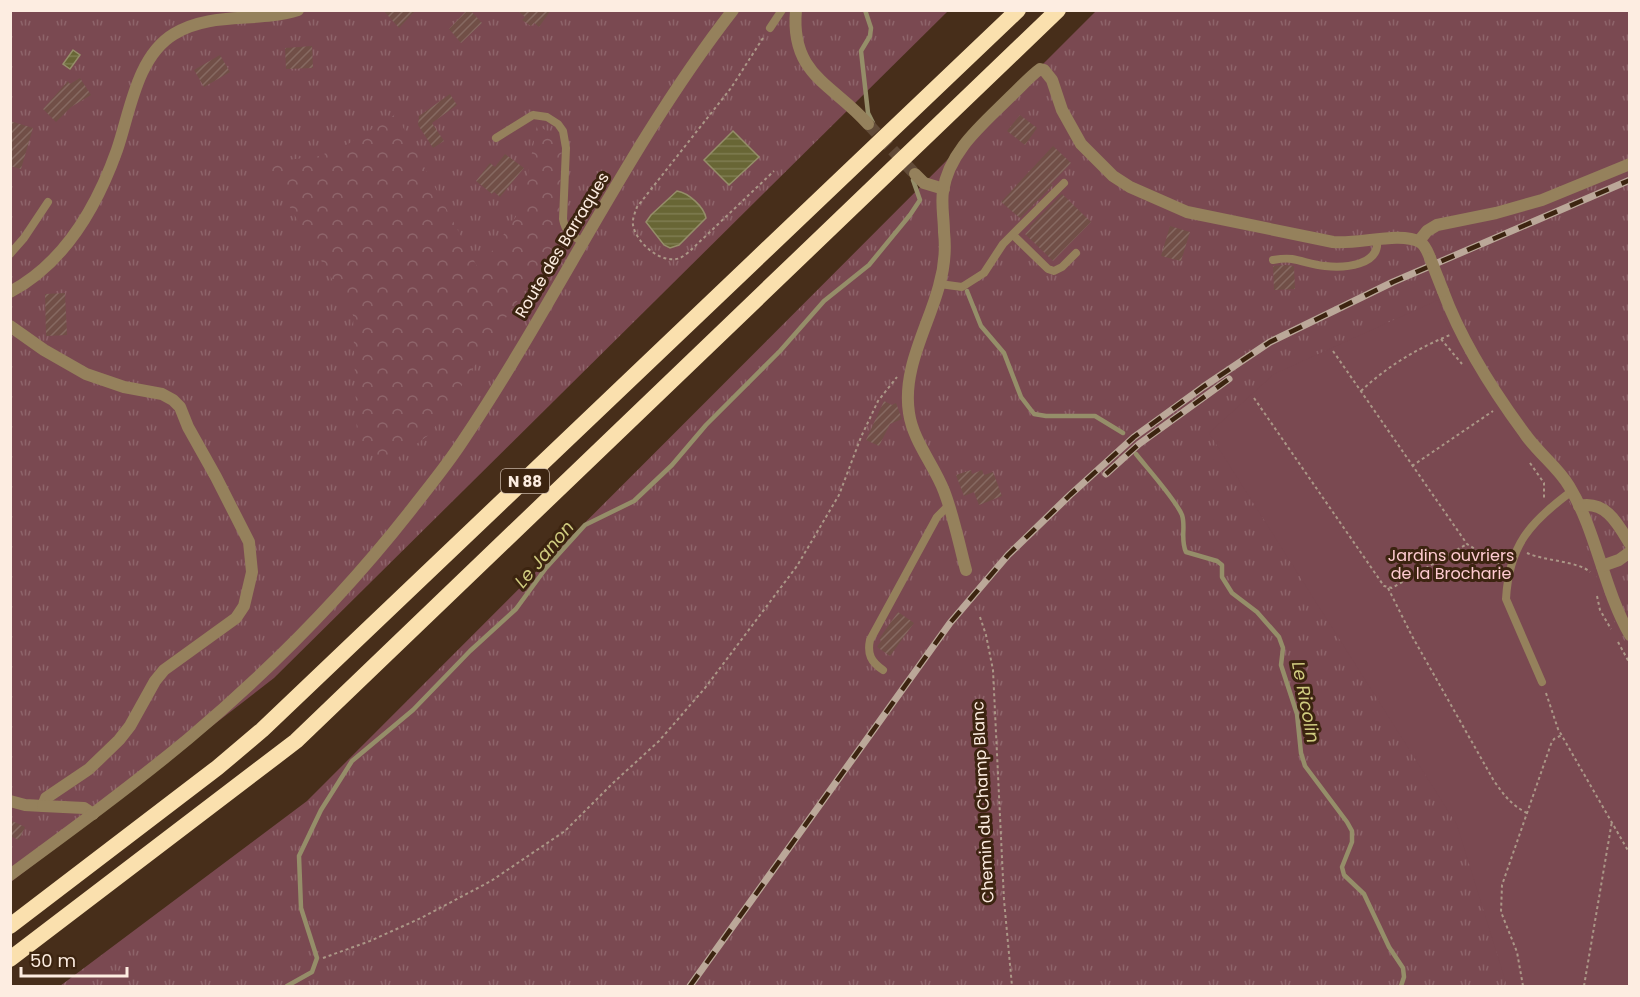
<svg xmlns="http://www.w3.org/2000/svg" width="1640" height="997" viewBox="0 0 1640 997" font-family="Poppins,sans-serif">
  <defs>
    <pattern id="grass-tufts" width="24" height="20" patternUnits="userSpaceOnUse" patternTransform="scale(1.5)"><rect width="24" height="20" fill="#7a4951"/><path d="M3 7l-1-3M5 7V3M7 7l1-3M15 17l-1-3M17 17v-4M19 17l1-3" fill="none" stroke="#8e646a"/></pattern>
    <pattern id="forest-crowns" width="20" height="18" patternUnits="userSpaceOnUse" patternTransform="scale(1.5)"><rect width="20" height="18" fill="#7a4951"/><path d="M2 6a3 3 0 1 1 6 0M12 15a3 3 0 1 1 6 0" fill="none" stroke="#8e646a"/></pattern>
    <pattern id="water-rules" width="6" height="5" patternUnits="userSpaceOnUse" patternTransform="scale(1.5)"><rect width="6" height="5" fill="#686635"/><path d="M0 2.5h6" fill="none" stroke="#7e7c52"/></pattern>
    <pattern id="building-hatch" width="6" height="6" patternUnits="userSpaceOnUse" patternTransform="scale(1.5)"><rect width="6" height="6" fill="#714f47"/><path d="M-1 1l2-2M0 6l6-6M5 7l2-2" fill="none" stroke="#866961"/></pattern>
  </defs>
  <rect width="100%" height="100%" fill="#472e1a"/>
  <!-- grass -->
  <g fill="url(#grass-tufts)">
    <polygon points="11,11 948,11 274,678 11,882"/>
    <polygon points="1096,11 1629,11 1629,986 60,986 307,801"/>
  </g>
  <!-- forest -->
  <polygon fill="url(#forest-crowns)" points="396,114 479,270 522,208 537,125 562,140 558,243 511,310 430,434 388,465 357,438 353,315 264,163 319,156 348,144"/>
  <!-- green -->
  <polygon fill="#7a4951" points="1438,300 1447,325 1523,443 1562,487 1574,512 1608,610 1629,650 1629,986 1507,986 1457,825 1209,433 1274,374"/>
  <!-- water -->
  <g fill="url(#water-rules)" stroke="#958e69" stroke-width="1.5">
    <polygon points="73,50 80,55 70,69 63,64"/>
    <polygon points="733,131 759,157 729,185 704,160"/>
    <path d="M677,191C689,193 704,207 706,218L679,245L670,248L664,245L646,222L651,215Z"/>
  </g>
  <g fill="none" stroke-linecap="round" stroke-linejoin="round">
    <!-- stream -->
    <g stroke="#958e69" stroke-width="4.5">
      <polyline points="865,10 871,28 870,36 861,51 868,113 873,123"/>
      <polyline points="967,291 981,326 1004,353 1021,397 1034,414 1046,416 1095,416 1123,433"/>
      <path d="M1136,454C1147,468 1176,500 1182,515C1186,527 1180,539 1186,552L1217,561L1222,565V577L1232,593L1257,612L1279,637L1283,648L1281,665L1297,714L1301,753L1305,766L1347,822L1352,831V842L1342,867L1344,875L1364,894L1389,947L1403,968L1404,977L1401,986"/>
      <polyline points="287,986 312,972 317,958 301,908 299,856 321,810 352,761 413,710 470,651 516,609 546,568 585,525 634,501 672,465 706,425 780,351 824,301 869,265 910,215 920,200 913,180"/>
    </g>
  </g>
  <!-- building -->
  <g fill="url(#building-hatch)">
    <polygon points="383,10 416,10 399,28"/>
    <polygon points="467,10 470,10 482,23 461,43 449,29"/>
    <polygon points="517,10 551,10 539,27 534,23 531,26 522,20 525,17"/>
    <polygon points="312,46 313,68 286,69 285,48"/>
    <polygon points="220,55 230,72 204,87 194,70"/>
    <polygon points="80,78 91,95 71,107 56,122 43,109 68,81 70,84"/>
    <polygon points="450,94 457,105 432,123 444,141 433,148 418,125 419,116"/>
    <polygon points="1020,115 1037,128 1025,145 1007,131"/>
    <polygon points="10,121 33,128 21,169 10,166"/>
    <polygon points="1053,146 1071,163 1051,184 1053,185 1020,218 1001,202"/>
    <polygon points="505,154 524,168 500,197 494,192 492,194 476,181 490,163 495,167"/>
    <polygon points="1062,194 1091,222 1053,261 1025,234 1031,228 1029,227"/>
    <polygon points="1170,226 1190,232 1181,261 1161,256"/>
    <polygon points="1285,265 1294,266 1295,289 1274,290 1273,266"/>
    <polygon points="65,293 67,335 46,336 45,294"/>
    <polygon points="884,401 892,405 896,403 902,419 890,424 879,446 866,440"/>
    <polygon points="971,470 972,474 982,470 984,475 993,472 1002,496 979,505 974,492 964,496 956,475"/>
    <polygon points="898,612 914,623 890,656 877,647 881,641 879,639"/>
    <polygon points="10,820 25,827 19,840 10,836"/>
  </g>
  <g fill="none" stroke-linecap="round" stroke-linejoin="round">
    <!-- minor-tunnel -->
    <polyline stroke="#624b38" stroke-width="12" stroke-dasharray="12 6" stroke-linecap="butt" points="868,124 915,174"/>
    <!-- path -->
    <g stroke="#ab9787" stroke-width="2" stroke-dasharray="3 3" stroke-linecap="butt">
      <path d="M763,38L731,88L637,207C635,213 632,219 633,225C636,243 662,265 680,258C684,256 689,252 692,249L774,171"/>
      <polyline points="1441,339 1462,364"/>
      <polyline points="1333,351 1467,544 1499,564"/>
      <path d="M1361,391C1386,367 1418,348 1450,335"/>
      <polyline points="1254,398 1384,586 1392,588 1467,544"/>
      <polyline points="1530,463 1544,483 1544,498"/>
      <polyline points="1412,466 1493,411"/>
      <path d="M1527,553C1544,561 1578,561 1590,572"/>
      <path d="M1388,588L1412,636L1494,781C1504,795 1511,805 1527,813"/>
      <polyline points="1597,596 1600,610 1611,629"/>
      <polyline points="980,617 986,635 993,670 1004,900 1012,986"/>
      <polyline points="1618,642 1630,664"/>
      <polyline points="1546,693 1558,729 1630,854"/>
      <polyline points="323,958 370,941 421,918 491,881 565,831 613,783 659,741 705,688 797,566 839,495 861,437 878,401 897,377"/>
      <polyline points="1523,986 1517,952 1501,912 1502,885 1551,744 1554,739 1562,735"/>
      <polyline points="1584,986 1612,821"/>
    </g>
    <!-- service -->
    <g stroke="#95815c" stroke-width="8">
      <polyline points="770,28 782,10"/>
      <path d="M496,138L533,115L547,117L558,124L563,131L566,148L563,219C565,232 572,236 583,242"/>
      <polyline points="1013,235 1048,269 1054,271 1062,267 1076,253"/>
      <polyline points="10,254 24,238 48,202"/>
      <path d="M1273,260C1279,259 1286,258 1292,259C1303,261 1314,265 1325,266C1344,268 1380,266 1377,240"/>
      <polyline points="940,284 962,287 984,273 1003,244 1064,183"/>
      <path d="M883,670C871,662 867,654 870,640L937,517L949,505"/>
      <path d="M1542,682L1506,599C1509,545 1530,522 1572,491"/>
    </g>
    <!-- minor -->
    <g stroke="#95815c" stroke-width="12">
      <path d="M796,10C790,75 833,84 868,124"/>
      <polyline points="915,174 924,183 944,189"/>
      <polyline points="1419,241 1427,231 1437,225 1496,213 1542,200 1630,164"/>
      <path d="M1443,291C1461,340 1494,392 1525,434C1538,453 1558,467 1569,486C1597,532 1603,588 1630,635"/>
      <path d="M10,292C65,263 97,206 117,150C130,112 137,56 174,34C211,11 258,23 298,10"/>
      <polyline points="10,326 44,350 86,374 124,387 162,394 173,400 180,407 188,427 216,477 249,542 252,572 244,606 236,618 164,670 155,681 130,726 119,740 89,769 46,798 43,806 25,805 10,801"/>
      <path d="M1579,506C1606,500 1618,524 1630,544"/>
      <polyline points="1602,566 1619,560 1630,552"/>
      <path d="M966,570C959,544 954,517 944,491C934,465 913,441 909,413C902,369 928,327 939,286C944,269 946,250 944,232C944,218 941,205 943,191C949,151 983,124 1010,97C1020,88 1029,77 1040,69L1044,70L1052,80L1062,110L1081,144L1113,176L1130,187L1187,212L1333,242C1357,245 1400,231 1420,242C1426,246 1428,253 1430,258"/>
      <polyline points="43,806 84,808 93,814"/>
      <path d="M10,875C70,831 130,787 188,739C269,671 345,594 411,510C428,488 447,465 462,442C557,301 628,145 733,10"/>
    </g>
    <!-- trunk -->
    <g stroke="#fae0ae" stroke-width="16">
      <polyline points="10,926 217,768 262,730 1018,10"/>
      <polyline points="10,959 296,741 1058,10"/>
    </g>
    <defs>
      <g id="rail">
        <polyline points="1106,474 1139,444 1229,379"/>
        <polyline points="690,986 950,623 1008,555 1070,495 1134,437 1203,387 1270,342 1393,282 1630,180"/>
      </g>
    </defs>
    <!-- rail casing -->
    <use href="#rail" stroke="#bba899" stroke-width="7"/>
    <!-- rail -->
    <use href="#rail" stroke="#3c2410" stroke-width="4.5" stroke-dasharray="14" stroke-linecap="butt"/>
    <!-- minor-bridge -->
    <polyline stroke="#95815c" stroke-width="12" points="1430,258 1443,291"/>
  </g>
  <g text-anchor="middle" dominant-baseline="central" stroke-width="6" stroke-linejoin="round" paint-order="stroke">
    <!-- shield labels -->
    <rect fill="#3c2410" stroke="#c3b1a2" stroke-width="1.5" x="501" y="469" width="48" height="24" rx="4.5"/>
    <g font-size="15" font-weight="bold" fill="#fdede1">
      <text x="525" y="481">N 88</text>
    </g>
    <!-- street labels -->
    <g font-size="16" fill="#fdede1" stroke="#3c2410">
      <text transform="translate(562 245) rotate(-59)">Route des Barraques</text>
      <text transform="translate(983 802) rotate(-93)">Chemin du Champ Blanc</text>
    </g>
    <!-- park labels -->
    <g font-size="16" fill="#ffcbd1" stroke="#3c2410">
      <text x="1451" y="555">Jardins ouvriers<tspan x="1451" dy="18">de la Brocharie</tspan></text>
    </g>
    <!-- water labels -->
    <g font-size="18" font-style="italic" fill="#d0cc7f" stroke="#3c2410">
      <text transform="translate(544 554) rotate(-50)">Le Janon</text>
      <text transform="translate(1306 702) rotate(79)">Le Ricolin</text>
    </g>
  </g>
  <!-- border -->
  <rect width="1640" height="997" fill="none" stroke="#fdede1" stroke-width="24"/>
  <!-- scale -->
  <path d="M21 967v9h106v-9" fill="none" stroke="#fdede1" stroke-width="3"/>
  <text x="30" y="967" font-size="18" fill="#fdede1" stroke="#3c2410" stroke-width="4.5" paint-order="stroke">50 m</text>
</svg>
